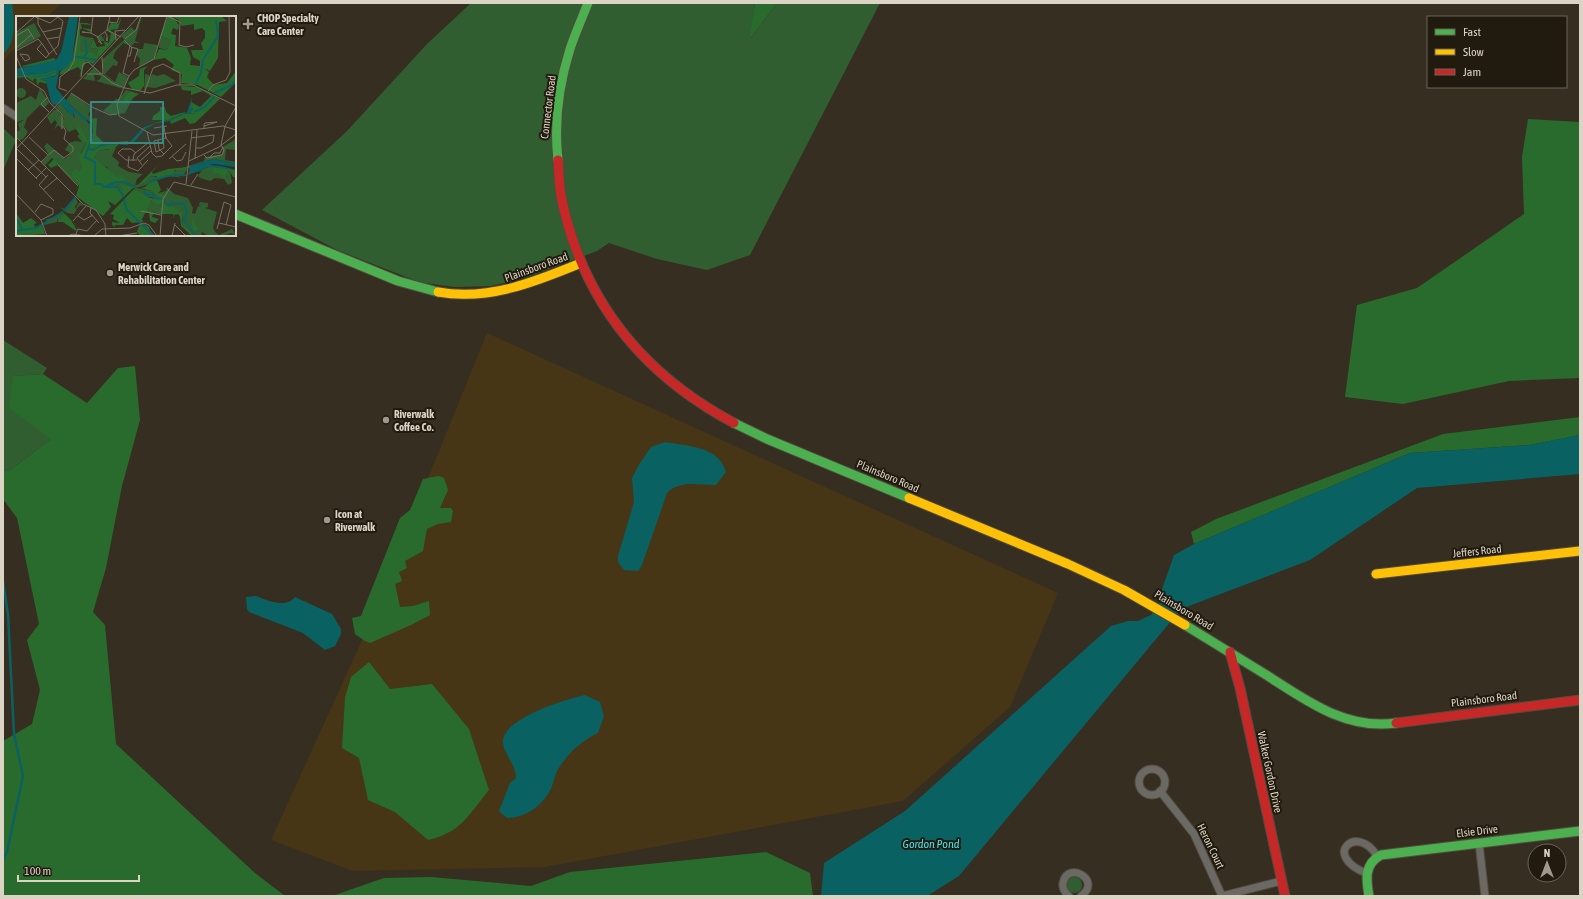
<svg xmlns="http://www.w3.org/2000/svg" width="1583" height="899" viewBox="0 0 1583 899" font-family="'Asap Condensed',sans-serif">
  <rect width="100%" height="100%" fill="#362e20"/>
  <!-- built -->
  <g fill="#463616">
    <polygon points="3,3 62,3 47,17 17,17 17,46 3,60"/>
    <polygon points="487,333 1058,593 1010,707 903,801 545,867 353,871 271,840 363,638"/>
  </g>
  <!-- green -->
  <g fill="#315e31">
    <polygon points="471,3 755,3 750,39 777,3 880,3 750,255 707,270 657,259 609,243 597,251 522,279 490,286 454,287 419,282 337,250 262,210 347,131 427,44"/>
    <polygon points="3,128 16,140 3,171"/>
    <polygon points="3,340 47,368 43,374 13,376 51,439 9,471 3,470"/>
    <circle cx="1074" cy="885" r="8"/>
  </g>
  <!-- forest -->
  <g fill="#296b2d">
    <polygon points="755,3 777,3 749,40"/>
    <polygon points="1528,119 1580,122 1580,378 1509,381 1403,404 1345,397 1357,305 1417,288 1524,214 1522,157"/>
    <polygon points="135,366 140,420 122,486 106,568 93,612 105,625 116,744 255,873 285,896 3,896 3,741 32,724 40,690 27,640 39,624 17,518 3,499 3,470 9,471 51,439 9,408 13,376 43,374 87,403 118,368"/>
    <polygon points="1580,417 1580,435 1530,445 1410,453 1194,544 1191,532 1216,519 1443,434"/>
    <polygon points="438,476 444,478 448,490 440,508 451,508 453,511 451,522 438,524 427,529 423,551 405,561 407,568 399,572 402,581 395,584 400,607 413,606 429,601 430,615 411,625 370,643 365,641 355,634 352,618 361,616 400,518 410,510 423,479"/>
    <path d="M369,662L390,689L432,684L469,729L489,790C469,814 461,833 428,840L395,812L368,800L359,758L342,748L345,698L351,677Z"/>
    <polygon points="766,852 810,873 813,896 332,896 384,878 431,877 531,886 570,872"/>
  </g>
  <!-- water -->
  <g fill="#0a6162">
    <path d="M3,3H12C14,18 17,44 3,54Z"/>
    <polygon points="1580,435 1580,474 1417,488 1310,560 1181,609 959,876 927,896 821,896 824,863 905,811 1111,626 1128,621 1138,621 1151,615 1162,600 1162,589 1174,555 1194,544 1410,453 1530,445"/>
    <path d="M665,442C687,446 719,446 726,472L716,485C700,485 679,480 667,493L642,565L638,571L624,570L618,562V556L634,502L632,478L640,463L651,447Z"/>
    <path d="M256,596C266,600 286,609 295,597L332,614L341,629V634L335,646L325,650L303,633L249,612L247,609L246,597Z"/>
    <path d="M585,695L600,702L604,716L598,733C581,741 567,754 557,771C554,778 553,787 548,794C539,808 524,818 507,818L499,811L510,783L516,778C516,763 502,753 503,740C505,718 566,699 585,695Z"/>
  </g>
  <g fill="none" stroke-linecap="round" stroke-linejoin="round">
    <!-- stream -->
    <polyline stroke="#0a6162" stroke-width="2.5" points="3,581 8,615 14,734 23,776 7,852 3,860"/>
    <defs>
      <g id="street">
        <polyline points="3,108 17,117"/>
        <circle cx="1152" cy="782" r="13"/>
        <polyline points="1160,791 1194,834 1222,896"/>
        <polyline points="1479,843 1485,896"/>
        <path d="M1366,873C1321,855 1357,823 1377,856"/>
        <path d="M1069,896C1065,893 1062,888 1063,883C1067,860 1103,880 1081,896"/>
        <polyline points="1222,896 1281,881"/>
      </g>
      <g id="fast">
        <path d="M558,160C554,124 559,84 570,49C575,34 582,18 588,3"/>
        <polyline points="235,214 398,281 438,292"/>
        <polyline points="734,423 767,439 909,498"/>
        <path d="M1185,625C1213,642 1240,659 1268,676C1307,701 1346,730 1396,723"/>
        <path d="M1369,896C1366,879 1364,864 1381,855L1580,831"/>
      </g>
      <g id="slow">
        <path d="M438,292C488,301 535,282 581,263"/>
        <polyline points="909,498 1068,564 1124,590 1185,625"/>
        <polyline points="1376,574 1580,551"/>
      </g>
      <g id="jam">
        <path d="M558,160C559,172 559,184 561,196C582,300 642,374 734,423"/>
        <polyline points="1230,652 1240,688 1285,896"/>
        <polyline points="1396,723 1580,700"/>
      </g>
    </defs>
    <!-- street casing -->
    <use href="#street" stroke="#524b3f" stroke-width="9"/>
    <!-- fast casing -->
    <use href="#fast" stroke="#524b3f" stroke-width="11"/>
    <!-- slow casing -->
    <use href="#slow" stroke="#524b3f" stroke-width="11"/>
    <!-- jam casing -->
    <use href="#jam" stroke="#524b3f" stroke-width="11"/>
    <!-- street -->
    <use href="#street" stroke="#6b6963" stroke-width="7"/>
    <!-- fast -->
    <use href="#fast" stroke="#4caf50" stroke-width="9"/>
    <!-- slow -->
    <use href="#slow" stroke="#ffc107" stroke-width="9"/>
    <!-- jam -->
    <use href="#jam" stroke="#c62828" stroke-width="9"/>
  </g>
  <!-- markers -->
  <g fill="#a1998a" stroke="#201a0f" stroke-width="1.5">
    <path d="M246 18h4v4h4v4h-4v4h-4v-4h-4v-4h4z"/>
    <circle cx="110" cy="273" r="4"/>
    <circle cx="386" cy="420" r="4"/>
    <circle cx="327" cy="520" r="4"/>
  </g>
  <g text-anchor="middle" dominant-baseline="central" stroke-width="4" stroke-linejoin="round" paint-order="stroke">
    <!-- poi labels -->
    <g font-size="11" font-weight="bold" fill="#dbd3c3" stroke="#201a0f" text-anchor="start">
      <text x="257" y="18">CHOP Specialty<tspan x="257" dy="13">Care Center</tspan></text>
      <text x="118" y="267">Merwick Care and<tspan x="118" dy="13">Rehabilitation Center</tspan></text>
      <text x="394" y="414">Riverwalk<tspan x="394" dy="13">Coffee Co.</tspan></text>
      <text x="335" y="514">Icon at<tspan x="335" dy="13">Riverwalk</tspan></text>
    </g>
    <!-- street labels -->
    <g font-size="11" fill="#dbd3c3" stroke="#201a0f">
      <text transform="translate(548 107) rotate(-83)">Connector Road</text>
      <text transform="translate(536 267) rotate(-20)">Plainsboro Road</text>
      <text transform="translate(888 476) rotate(23)">Plainsboro Road</text>
      <text transform="translate(1477 551) rotate(-6)">Jeffers Road</text>
      <text transform="translate(1184 610) rotate(31)">Plainsboro Road</text>
      <text transform="translate(1484 699) rotate(-7)">Plainsboro Road</text>
      <text transform="translate(1270 772) rotate(78)">Walker Gordon Drive</text>
      <text transform="translate(1477 831) rotate(-7)">Elsie Drive</text>
      <text transform="translate(1211 846) rotate(64)">Heron Court</text>
    </g>
    <!-- water labels -->
    <g font-size="12" font-style="italic" fill="#46e3ea" stroke="#201a0f">
      <text x="931" y="844">Gordon Pond</text>
    </g>
  </g>
  <!-- overview -->
  <g transform="translate(16 16)">
    <rect width="220" height="220" fill="#362e20"/>
    <path d="M126,0L119,25L124,27H118L115,31L105,20L115,11L119,15ZM18,7L25,20L0,34V17ZM64,19L77,24L74,32L82,33L80,40L64,35ZM144,20L155,24L151,34L143,32ZM108,24L114,30L107,27L99,36L97,42L102,46L101,50L97,49L89,58L99,66L103,56L112,61L108,71L100,68L88,58L86,44ZM128,27L142,29L137,44L123,51L124,43L120,38L122,33H127ZM78,51L83,56L108,73L80,65L84,63L85,60L78,58L79,65L67,63ZM129,58L133,59V62L137,58L141,60L148,58L160,65L139,72L130,71L128,76ZM0 77a5 5 0 1 1 10 0a5 5 0 1 1-10 0ZM24,72L33,87L28,92L24,89L11,102L8,111L12,116L7,123L3,124L0,120V116L4,114L2,108L9,103L0,107V87L15,80L20,84ZM110,74L114,75L106,83L124,77L117,82L109,97L96,99L87,95L100,83H103ZM55,77L76,92L72,99L77,102L75,107L50,85ZM47,84L46,89L51,95L59,102L57,94L75,109V123L72,124L62,112L53,116L47,109L46,113L42,109L38,114L41,107L39,104L35,108L31,101L38,94H42L48,104L46,97L40,91ZM64,118L71,126L65,137L66,150L63,155L55,159L36,142L29,149L26,146L33,139L28,131L31,127L49,143L55,137L49,134L53,127L59,125L66,126L61,120ZM220,123V134L210,133L209,144L220,146V148L198,143L175,150H181L189,146L200,145L175,153L172,152L167,160L157,159L160,154L188,145L189,141L207,138V131ZM100,132L96,140L103,146L102,150L113,156L127,158L121,163L119,169L127,168L135,160L143,161L130,169L120,172L136,175L147,181L146,183L126,180L116,170L105,169L107,175L90,170L100,166L110,167L107,162L101,159L103,162L93,156L91,151L83,149L78,142L83,135ZM198,151L201,157L209,158L214,154L216,167L212,169L208,163L199,162L194,165L184,162L182,160L186,154ZM151,171L158,178L172,182L177,192L176,197L179,198L182,190L185,191L183,189L184,186L192,187V191L189,192L201,196L197,212L199,216L203,219L216,213L220,219L215,217L207,220H192L186,216L185,220H180L174,216L166,208L167,200L164,196L148,186L149,182L142,177L150,175ZM59,181L62,187L59,190V193L64,186L68,191L65,189L62,191L58,198L51,197L44,191L49,193ZM133,184L146,187L144,198L131,194ZM46,195L49,198L47,204L42,206L41,202V206L28,209L31,203L40,201Z" fill="#315e31"/>
    <path d="M106,0L102,13L94,14L101,21L97,26L77,48L70,45L63,62L65,54L62,51L44,59V56L56,44L63,7H71L76,9L65,8L66,12L75,13V16L66,12L64,14V35L78,37L80,40L82,33L74,32L77,24L69,21L77,22L81,31L89,30L88,25H85L81,21L86,20L87,24L89,17L88,25L93,27L95,17L91,14L95,7L102,8ZM152,0H205L211,5L203,6L202,42L194,55L188,52L193,56L191,61L198,69L211,67L220,55V66L205,81L182,69L165,67L166,58L155,54L158,49L149,42L138,44L143,33L151,34L155,24L144,20ZM157,1L163,4L166,10L178,8V14L186,12L189,15V22L185,27L187,34H175L177,41L184,45V50L174,49L175,42L171,32L159,30L160,19L155,18L157,12L162,14L163,9ZM38,42L40,44L34,47L7,51L6,50ZM132,50L128,54V70L124,75L116,73L112,67L123,60L124,53ZM40,53L41,59L25,63L30,65L31,68L24,66L21,69L20,62L17,64L18,66L10,61L0,62V60L31,57ZM165,70L180,71L204,83L179,107L174,108L169,102L155,108L154,105L167,98L180,97H174L177,93L175,92V86L184,91L195,80L187,75L175,79V75L166,74ZM114,75L123,78L109,87V84L106,83ZM144,91H149L150,96L155,100L165,97L171,96L153,104L129,110L149,104H136L137,100L144,95ZM81,102L80,119L88,127L112,125L111,129L103,128L97,134L92,133L83,135L78,142L103,162L101,159H106L111,167L100,166L91,170H102L107,175L104,168L118,171L99,189L92,185L95,191L87,200L60,180L63,170L42,149L35,152L32,149L38,143L55,159L59,153L63,155L66,150L63,142L71,126H68L60,113L63,110L72,124L77,117L76,103ZM144,147L136,156L137,158L152,153L171,151L169,154H159L158,159L167,162L155,160L141,164L145,174L142,177L152,181L149,182L148,186L167,197L166,208L178,219L175,201L183,214H179L180,220H176L165,210L164,201L162,198L158,199V203L157,198H137L136,201L143,203L139,207L134,205L133,197H129L126,203L127,206L116,207L111,202L107,209H99V211L96,209V206L104,207L97,203L98,199L94,198L118,173L134,182L146,183L136,175L124,172L129,171L137,163H141V160H135L129,167L121,170ZM135,184L140,188L146,187L143,198L131,194ZM193,151H204L220,154V161H217L213,154L208,162L201,157L197,158V152L181,156ZM0,197L7,207L15,202L21,207L18,208L19,211L26,209L29,218L0,220ZM49,198L55,204L61,214L60,215L47,206H42ZM128,208L133,211L136,220L124,219L121,216L123,210Z" fill="#296b2d" fill-rule="evenodd"/>
    <path d="M62,0L56,44L50,52L43,55L40,72L55,90L70,102L73,109L57,94L58,102L44,87L38,89L35,86L30,65L23,63L39,60L41,56L31,60L0,63L30,59L40,55V53L29,58L0,60V53L40,44L45,36L53,1L62,0V3ZM176,81L175,92L177,93L174,97H180L167,98L154,105L139,108L129,113L119,125L111,129L128,111L153,104L166,97H171ZM198,143L220,148V151L199,148L193,149L205,150L220,154L193,151L172,159L175,150Z" fill="#0a6162"/>
    <path fill="none" stroke="#0a6162" stroke-width="2" d="M56,40L80,44M68,41L71,37L69,24M180,68L185,57L187,44L202,20L200,4M199,77L217,68L220,63M178,96L189,91L198,81M74,108L76,121L69,141L79,146V168H85L88,171L99,166H108L120,171M72,132L77,134L86,129L100,127L112,128M133,166L150,160L170,159M90,171H101L108,181M127,175L131,179L136,177L139,182L146,183M108,183L110,193L138,220M148,186L153,190L156,187L168,188L171,197L168,204L180,220M48,195L59,182M0,202L7,214M0,215L20,212L47,196"/>
    <path fill="none" stroke="#787061" stroke-width="1" d="M17,0L34,7L42,1M22,0V8L41,39M77,0L75,17L82,21L91,14L94,0M151,0L138,43L118,54L113,60L101,88L103,100L137,119L207,110L220,114M151,0L164,6L163,29L170,31L178,29M93,6L101,7L103,1L101,0M91,14L105,21M27,16L45,12M69,16H66L75,17M89,16L91,19V25V22M0,17L18,1M0,20L12,13L18,23M81,21L86,28L82,25M31,23L43,21M109,23L120,14L125,0M100,24L99,15L109,14M108,24L115,31L122,33L118,46M0,32L15,19M0,35L22,23L23,24L27,29L33,38L30,42L21,33L26,27M4,38L12,39L14,43L9,45ZM33,38L42,30L47,5L42,1M0,40L10,63L28,75L34,87L46,98V113M111,40H114L116,31M86,41L87,58M71,58H85M113,60L107,57L114,30M65,61L67,48L72,46L96,67L109,72M109,72L134,77L161,69H177L220,90M51,75L43,72L44,61L53,54L58,45L64,0M192,75L197,69L210,64L214,56L213,0M55,77L78,92L94,99L101,98M128,78L137,52L147,48L164,57V69M32,81L25,88L33,96M188,110L201,106L189,107L188,108V113M148,111L150,122L149,117M138,112L151,110M131,116L136,137L140,141L146,140L156,130L150,122L138,125L140,136L148,132L147,123M0,121L67,188L80,194L89,208L90,220M13,121L32,139M175,122L198,119L197,126L185,132H180M142,124L143,133L148,138M205,129L209,110L220,91M0,133L123,0M1,133L30,161M120,137L115,133H106L102,137L110,144H121M188,139L191,142L206,139L208,134L205,129M113,140L112,151L122,155L132,144M156,140L161,145L166,144L170,136M0,142L21,163M193,142L198,137H204L207,131M153,143L170,128M179,143L181,114M117,145L118,138L133,126M173,145L203,131L220,118M25,146L38,134L48,142L57,135V131L48,123L50,115L47,110M123,146L135,135M42,149L62,170M126,149L121,142L134,130M12,154L23,144M32,159L23,169L38,185M20,162L30,152M170,168L176,115M175,169L182,158M27,174L41,162M0,178L25,204L31,220M75,192L74,197L83,207M125,195L145,199M19,196L25,188L37,193V198L25,204M62,200L68,204L77,199M57,205L70,190M203,207L220,211M159,209L170,220M201,213L208,186L215,189L210,209M51,220L57,218L69,220M59,220L62,213L71,215L81,204M78,220L86,213L114,212L128,207L133,209L141,220M102,220L121,217M144,220L147,183L158,166L220,181M156,220L159,207"/>
    <path fill="#38897f" fill-opacity="0.15" stroke="#38897f" stroke-width="2" d="M75,86H147V127H75Z"/>
    <rect width="220" height="220" fill="none" stroke="#dbd3c3" stroke-width="2"/>
  </g>
  <!-- border -->
  <rect width="1583" height="899" fill="none" stroke="#dbd3c3" stroke-width="8"/>
  <!-- legend -->
  <rect x="1427" y="16" width="140" height="72" fill="#201a0f" stroke="#6b6457"/>
  <rect x="1435" y="29" width="20" height="6" fill="#4caf50" stroke="#6b6457"/>
  <text x="1463" y="36" font-size="12" fill="#dbd3c3">Fast</text>
  <rect x="1435" y="49" width="20" height="6" fill="#ffc107" stroke="#6b6457"/>
  <text x="1463" y="56" font-size="12" fill="#dbd3c3">Slow</text>
  <rect x="1435" y="69" width="20" height="6" fill="#c62828" stroke="#6b6457"/>
  <text x="1463" y="76" font-size="12" fill="#dbd3c3">Jam</text>
  <!-- north arrow -->
  <g transform="translate(1547 863)"><circle r="19" fill="#201a0f" stroke="#6b6457"/>
  <path d="M0-3L7 15L0 10L-7 15Z" fill="#a1998a"/>
  <text y="-6" font-size="11" font-weight="bold" text-anchor="middle" fill="#dbd3c3">N</text>
  </g>
  <!-- scale -->
  <path d="M18 875v6h121v-6" fill="none" stroke="#dbd3c3" stroke-width="2"/>
  <text x="24" y="875" font-size="12" fill="#dbd3c3" stroke="#201a0f" stroke-width="3" paint-order="stroke">100 m</text>
</svg>
